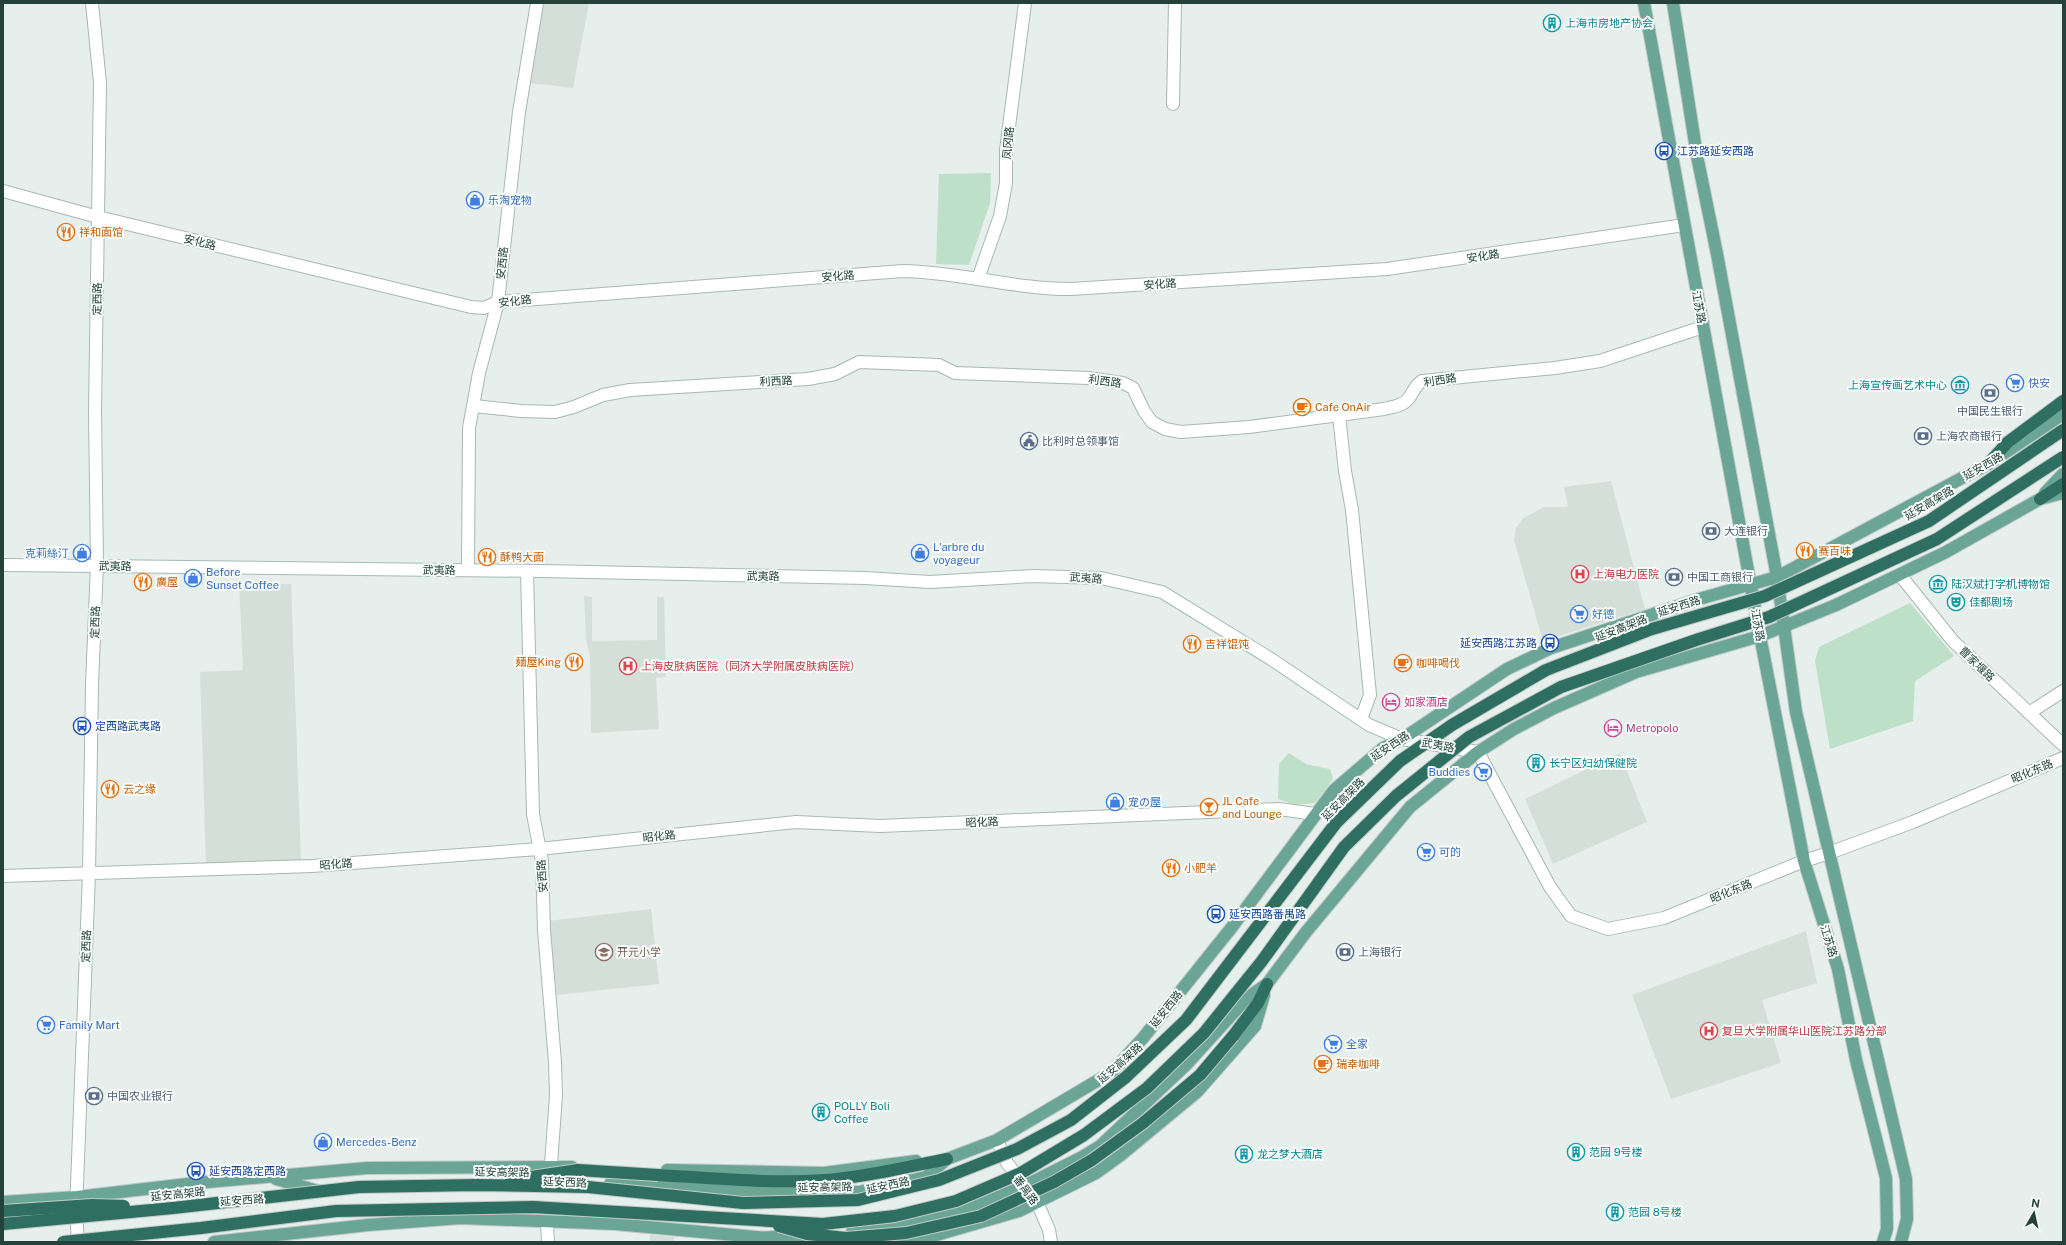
<svg xmlns="http://www.w3.org/2000/svg" width="2066" height="1245" viewBox="0 0 2066 1245" font-family="'Public Sans','Noto Sans SC','Noto Sans JP',sans-serif">
  <rect width="100%" height="100%" fill="#e6efeb"/>
  <!-- built -->
  <g fill="#d4dfda">
    <polygon points="543,3 589,3 573,88 529,83"/>
    <polygon points="1611,481 1645,609 1543,641 1514,540 1516,528 1523,518 1544,507 1568,507 1564,487"/>
    <polygon points="239,584 291,584 301,861 206,865 200,672 243,670"/>
    <polygon points="584,596 592,597 592,641 657,640 657,597 664,597 666,677 656,678 659,729 591,733 590,655 586,640"/>
    <polygon points="1620,753 1647,822 1553,864 1525,799"/>
    <polygon points="651,909 659,984 557,995 548,921"/>
    <polygon points="1806,931 1817,983 1762,1000 1781,1063 1671,1099 1632,995"/>
    <polygon points="650,1235 674,1237 674,1242 650,1242"/>
  </g>
  <!-- green -->
  <g fill="#bfe0c8">
    <polygon points="991,173 990,203 969,265 936,264 939,174"/>
    <polygon points="1910,603 1954,656 1915,681 1913,721 1830,749 1815,661 1819,647"/>
    <polygon points="1289,753 1306,764 1330,769 1333,779 1315,803 1295,805 1278,799 1279,764"/>
  </g>
  <g fill="none" stroke-linecap="round" stroke-linejoin="round">
    <defs>
      <g id="street">
        <polyline points="1173,104 1175,3"/>
        <path d="M3,191L98,217L471,307L484,308L498,302L903,271C960,272 1014,289 1071,289L1387,269L1684,225"/>
        <path d="M474,406L521,411L555,412L574,407L603,395L630,390L808,379L835,374L859,362L939,365L955,373L1088,378L1123,383L1133,388L1144,411L1152,422L1165,429L1181,432L1249,427L1384,409C1392,407 1403,406 1408,399C1414,392 1414,386 1422,381L1555,368L1600,361L1703,327"/>
        <polyline points="1339,415 1345,471 1352,510 1370,695 1361,719"/>
        <polyline points="468,570 469,428 479,373 498,302 519,112 537,3"/>
        <polyline points="527,571 533,814 542,861 544,930 555,1062 556,1095 550,1178"/>
        <polyline points="1900,575 1953,641 2063,745"/>
        <polyline points="2029,713 2063,691"/>
        <polyline points="1478,752 1550,887 1571,916 1608,929 1664,918 1804,861 1829,853 1913,822 2063,758"/>
        <polyline points="3,876 312,866 539,849 796,822 880,826 1279,809 1315,814"/>
        <polyline points="547,1222 548,1242"/>
      </g>
      <g id="secondary">
        <polyline points="978,279 1000,216 1006,183 1006,150 1025,3"/>
        <polyline points="3,565 543,571 865,578 930,582 1033,576 1101,578 1162,592 1271,659 1369,725 1402,739 1478,752"/>
        <polyline points="997,1140 1007,1163 1037,1202 1049,1230 1051,1242"/>
        <polyline points="78,1242 76,1212 89,874 92,685 97,565 95,411 100,83 92,3"/>
      </g>
      <g id="primary">
        <polyline points="1644,3 1760,636 1804,861 1838,969 1856,1060 1886,1178 1887,1229 1883,1242"/>
        <polyline points="1673,3 1697,156 1717,254 1777,577 1796,712 1906,1179 1907,1219 1901,1242"/>
        <polyline points="2045,493 2063,474"/>
        <polyline points="667,1170 824,1173 916,1161"/>
        <polyline points="276,1179 318,1191"/>
        <polyline points="610,1184 729,1190 859,1192 926,1177 947,1159 997,1140 1112,1072 1143,1038 1232,927 1334,790 1383,748 1402,739 1507,669 1551,648 1699,599 1777,577 1988,464 2063,414"/>
        <polyline points="3,1202 77,1197 196,1183 367,1168 572,1167"/>
        <polyline points="852,1232 952,1214 1024,1186 1082,1157 1100,1146 1186,1065 1246,999 1267,984 1306,932 1410,807 1478,752 1514,729 1554,708 1636,672 1760,636 1836,605 1946,552 2040,499 2063,493"/>
        <polyline points="759,1238 806,1235"/>
        <polyline points="214,1242 368,1225 461,1218 615,1224 767,1238"/>
        <polyline points="873,1242 919,1240 1019,1211 1096,1173 1121,1155 1197,1092 1255,1026 1264,995"/>
      </g>
      <g id="highway">
        <polyline points="1988,464 2008,442 2063,401"/>
        <polyline points="2040,499 2063,484"/>
        <polyline points="1233,1036 1258,1003 1267,984"/>
        <path d="M658,1175C713,1178 770,1184 826,1180C866,1177 907,1167 947,1159"/>
      </g>
    </defs>
    <!-- street casing -->
    <use href="#street" stroke="#a8b8b2" stroke-width="14"/>
    <!-- secondary casing -->
    <use href="#secondary" stroke="#a4bbb3" stroke-width="14"/>
    <!-- primary casing -->
    <use href="#primary" stroke="#c2cac8" stroke-width="14"/>
    <!-- highway casing -->
    <use href="#highway" stroke="#c2cac8" stroke-width="14"/>
    <!-- street -->
    <use href="#street" stroke="#fff" stroke-width="12"/>
    <!-- secondary -->
    <use href="#secondary" stroke="#fff" stroke-width="12"/>
    <!-- primary -->
    <use href="#primary" stroke="#6aa596" stroke-width="12"/>
    <!-- highway -->
    <use href="#highway" stroke="#2f6f62" stroke-width="12"/>
    <defs>
      <g id="highway-bridge">
        <polyline points="511,1180 578,1170 658,1175"/>
        <polyline points="3,1211 92,1205 124,1206"/>
        <polyline points="3,1224 173,1208 359,1187 475,1185 588,1187 743,1203 858,1200 939,1180 1017,1149 1071,1120 1126,1077 1186,1020 1336,823 1400,761 1452,725 1546,670 1652,629 1765,596 1929,521 2063,430"/>
        <polyline points="779,1226 807,1234 846,1238 906,1233 981,1216 1054,1182 1092,1160 1143,1123 1200,1075 1233,1036"/>
        <polyline points="63,1242 201,1228 336,1211 533,1207 823,1224 895,1216 956,1201 1021,1173 1084,1135 1147,1088 1204,1033 1262,961 1344,847 1396,796 1469,737 1561,687 1696,640 1769,617 1937,539 2063,457"/>
      </g>
    </defs>
    <!-- highway-bridge casing -->
    <use href="#highway-bridge" stroke="#c2cac8" stroke-width="14" stroke-linecap="butt"/>
    <!-- highway-bridge -->
    <use href="#highway-bridge" stroke="#2f6f62" stroke-width="12"/>
  </g>
  <!-- icons -->
  <defs>
    <symbol id="building-ring" viewBox="-11 -11 22 22"><circle r="9.5" fill="#f7fbf9" stroke="#0f9aa8" stroke-width="1.5"/><path d="M-4-6H4V6H1V3H-1V6H-4ZM-2.5-4.3h1.7v1.8h-1.7ZM.8-4.3h1.7v1.8H.8ZM-2.5-1h1.7V.8h-1.7ZM.8-1h1.7V.8H.8Z" fill="#0f9aa8"/></symbol>
    <symbol id="bus-ring" viewBox="-11 -11 22 22"><circle r="9.5" fill="#f7fbf9" stroke="#1a4fb4" stroke-width="1.5"/><path d="M-5-6H5V4H4V6H2V4H-2V6H-4V4H-5ZM-3.5-4V0h7V-4ZM-3.5 1.2v1.5H-2V1.2ZM2 1.2v1.5H3.5V1.2Z" fill="#1a4fb4"/></symbol>
    <symbol id="shop-ring" viewBox="-11 -11 22 22"><circle r="9.5" fill="#f7fbf9" stroke="#3f7fe0" stroke-width="1.5"/><path d="M-5-2.5h2.3a2.7 3.5 0 0 1 5.4 0H5L5.5 6h-11ZM-1.5-2.5h3a1.5 2.3 0 0 0-3 0Z" fill="#3f7fe0"/></symbol>
    <symbol id="restaurant-ring" viewBox="-11 -11 22 22"><circle r="9.5" fill="#f7fbf9" stroke="#e8710a" stroke-width="1.5"/><path d="M-5-6h1v4h1v-4h1v4h1v-4h1v5L-1.5 .5V6h-2V.5L-5-1ZM5-6V6H3V1.5H1.5Q1.5-4 5-6Z" fill="#e8710a"/></symbol>
    <symbol id="supermarket-ring" viewBox="-11 -11 22 22"><circle r="9.5" fill="#f7fbf9" stroke="#3f7fe0" stroke-width="1.5"/><path d="M-6-5.5h2.5l.6 2H6L4.5 2H-2.5L-4.4-4H-6ZM-1.5 3.2a1.3 1.3 0 1 0 .1 0ZM3 3.2a1.3 1.3 0 1 0 .1 0Z" fill="#3f7fe0"/></symbol>
    <symbol id="museum-ring" viewBox="-11 -11 22 22"><circle r="9.5" fill="#f7fbf9" stroke="#0f9aa8" stroke-width="1.5"/><path d="M0-6L6-3V-2H-6V-3ZM-5-1h2V3h-2ZM-1-1h2V3h-2ZM3-1h2V3H3ZM-6 4H6V6H-6Z" fill="#0f9aa8"/></symbol>
    <symbol id="bank-ring" viewBox="-11 -11 22 22"><circle r="9.5" fill="#f7fbf9" stroke="#5c6f8a" stroke-width="1.5"/><path d="M-6-4H6V4H-6ZM0-2.3a2.3 2.3 0 1 0 0 4.6a2.3 2.3 0 1 0 0-4.6Z" fill="#5c6f8a"/></symbol>
    <symbol id="cafe-ring" viewBox="-11 -11 22 22"><circle r="9.5" fill="#f7fbf9" stroke="#e8710a" stroke-width="1.5"/><path d="M-5.5-4.5H6V0H3Q3 3.5 0 3.5H-2.5Q-5.5 3.5-5.5 0ZM3-3.2v2h1.7v-2ZM-6 4.5H4V6H-6Z" fill="#e8710a"/></symbol>
    <symbol id="civic-ring" viewBox="-11 -11 22 22"><circle r="9.5" fill="#f7fbf9" stroke="#5c6f8a" stroke-width="1.5"/><path d="M-.6-6.5H3V-4.5H.6V-3L4-1V1h2V6H-6V1h2V-1L-.6-3ZM-1.2 2.5V6h2.4V2.5Z" fill="#5c6f8a"/></symbol>
    <symbol id="hospital-ring" viewBox="-11 -11 22 22"><circle r="9.5" fill="#f7fbf9" stroke="#e0444e" stroke-width="1.5"/><path d="M-5-5h3v3.5h4V-5h3V5h-3V1.5h-4V5h-3Z" fill="#e0444e"/></symbol>
    <symbol id="theatre-ring" viewBox="-11 -11 22 22"><circle r="9.5" fill="#f7fbf9" stroke="#0f9aa8" stroke-width="1.5"/><path d="M-5-5.5Q0-4 5-5.5V0Q5 5 0 6Q-5 5-5 0ZM-3.3-2.5H-1v1.5H-3.3ZM1-2.5H3.3v1.5H1ZM-2.8 1Q0 5.5 2.8 1Z" fill="#0f9aa8"/></symbol>
    <symbol id="hotel-ring" viewBox="-11 -11 22 22"><circle r="9.5" fill="#f7fbf9" stroke="#d1479c" stroke-width="1.5"/><path d="M-6-4.5h1.5V1H6V5H4.5V3h-9V5H-6ZM-4 0a1.8 1.8 0 1 1 3.6 0ZM.5 0V-2.5h3Q6-2.5 6 0Z" fill="#d1479c"/></symbol>
    <symbol id="bar-ring" viewBox="-11 -11 22 22"><circle r="9.5" fill="#f7fbf9" stroke="#e8710a" stroke-width="1.5"/><path d="M-6-5H6L.8 .8V4.5H3.5V6h-7V4.5H-.8V.8Z" fill="#e8710a"/></symbol>
    <symbol id="school-ring" viewBox="-11 -11 22 22"><circle r="9.5" fill="#f7fbf9" stroke="#8d6e63" stroke-width="1.5"/><path d="M0-5L7-2L0 1L-7-2ZM-4 1L0 2.5L4 1V4Q0 6-4 4Z" fill="#8d6e63"/></symbol>
  </defs>
  <g fill-rule="evenodd">
    <use href="#building-ring" x="1542" y="13" width="20" height="20"/>
    <use href="#bus-ring" x="1654" y="141" width="20" height="20"/>
    <use href="#shop-ring" x="465" y="190" width="20" height="20"/>
    <use href="#restaurant-ring" x="56" y="222" width="20" height="20"/>
    <use href="#supermarket-ring" x="2005" y="373" width="20" height="20"/>
    <use href="#museum-ring" x="1950" y="375" width="20" height="20"/>
    <use href="#bank-ring" x="1980" y="383" width="20" height="20"/>
    <use href="#cafe-ring" x="1292" y="397" width="20" height="20"/>
    <use href="#bank-ring" x="1913" y="426" width="20" height="20"/>
    <use href="#civic-ring" x="1019" y="431" width="20" height="20"/>
    <use href="#bank-ring" x="1701" y="521" width="20" height="20"/>
    <use href="#restaurant-ring" x="1795" y="541" width="20" height="20"/>
    <use href="#shop-ring" x="72" y="543" width="20" height="20"/>
    <use href="#shop-ring" x="910" y="543" width="20" height="20"/>
    <use href="#restaurant-ring" x="477" y="547" width="20" height="20"/>
    <use href="#hospital-ring" x="1570" y="564" width="20" height="20"/>
    <use href="#bank-ring" x="1664" y="567" width="20" height="20"/>
    <use href="#shop-ring" x="183" y="568" width="20" height="20"/>
    <use href="#restaurant-ring" x="133" y="572" width="20" height="20"/>
    <use href="#museum-ring" x="1928" y="574" width="20" height="20"/>
    <use href="#theatre-ring" x="1946" y="592" width="20" height="20"/>
    <use href="#supermarket-ring" x="1569" y="604" width="20" height="20"/>
    <use href="#bus-ring" x="1540" y="633" width="20" height="20"/>
    <use href="#restaurant-ring" x="1182" y="634" width="20" height="20"/>
    <use href="#restaurant-ring" x="564" y="652" width="20" height="20"/>
    <use href="#cafe-ring" x="1393" y="653" width="20" height="20"/>
    <use href="#hospital-ring" x="618" y="656" width="20" height="20"/>
    <use href="#hotel-ring" x="1381" y="692" width="20" height="20"/>
    <use href="#bus-ring" x="72" y="716" width="20" height="20"/>
    <use href="#hotel-ring" x="1603" y="718" width="20" height="20"/>
    <use href="#building-ring" x="1526" y="753" width="20" height="20"/>
    <use href="#supermarket-ring" x="1473" y="762" width="20" height="20"/>
    <use href="#restaurant-ring" x="100" y="779" width="20" height="20"/>
    <use href="#shop-ring" x="1105" y="792" width="20" height="20"/>
    <use href="#bar-ring" x="1199" y="797" width="20" height="20"/>
    <use href="#supermarket-ring" x="1416" y="842" width="20" height="20"/>
    <use href="#restaurant-ring" x="1161" y="858" width="20" height="20"/>
    <use href="#bus-ring" x="1206" y="904" width="20" height="20"/>
    <use href="#school-ring" x="594" y="942" width="20" height="20"/>
    <use href="#bank-ring" x="1335" y="942" width="20" height="20"/>
    <use href="#supermarket-ring" x="36" y="1015" width="20" height="20"/>
    <use href="#hospital-ring" x="1699" y="1021" width="20" height="20"/>
    <use href="#supermarket-ring" x="1323" y="1034" width="20" height="20"/>
    <use href="#cafe-ring" x="1313" y="1054" width="20" height="20"/>
    <use href="#bank-ring" x="84" y="1086" width="20" height="20"/>
    <use href="#building-ring" x="811" y="1102" width="20" height="20"/>
    <use href="#shop-ring" x="313" y="1132" width="20" height="20"/>
    <use href="#building-ring" x="1566" y="1142" width="20" height="20"/>
    <use href="#building-ring" x="1234" y="1144" width="20" height="20"/>
    <use href="#bus-ring" x="186" y="1161" width="20" height="20"/>
    <use href="#building-ring" x="1605" y="1202" width="20" height="20"/>
  </g>
  <g text-anchor="middle" dominant-baseline="central" stroke-width="4" stroke-linejoin="round" paint-order="stroke">
    <!-- culture labels -->
    <g font-size="11" fill="#0d838f" stroke="#f7fbf9" text-anchor="start">
      <text x="1565" y="23">上海市房地产协会</text>
      <text x="1947" y="385" text-anchor="end">上海宣传画艺术中心</text>
      <text x="1951" y="584">陆汉斌打字机博物馆</text>
      <text x="1969" y="602">佳都剧场</text>
      <text x="1549" y="763">长宁区妇幼保健院</text>
      <text x="834" y="1106">POLLY Boli<tspan x="834" dy="13">Coffee</tspan></text>
      <text x="1589" y="1152">范园 9号楼</text>
      <text x="1257" y="1154">龙之梦大酒店</text>
      <text x="1628" y="1212">范园 8号楼</text>
    </g>
    <!-- street labels -->
    <g font-size="11" fill="#24423a" stroke="#f7fbf9">
      <text transform="translate(1008 143) rotate(-85)">凤冈路</text>
      <text transform="translate(200 242) rotate(14)">安化路</text>
      <text transform="translate(1483 256) rotate(-9)">安化路</text>
      <text transform="translate(502 263) rotate(-84)">安西路</text>
      <text transform="translate(838 276) rotate(-4)">安化路</text>
      <text transform="translate(1160 284) rotate(-4)">安化路</text>
      <text transform="translate(97 299) rotate(-89)">定西路</text>
      <text transform="translate(515 301) rotate(-7)">安化路</text>
      <text transform="translate(1699 307) rotate(79)">江苏路</text>
      <text transform="translate(1440 380) rotate(-9)">利西路</text>
      <text transform="translate(776 381) rotate(-3)">利西路</text>
      <text transform="translate(1105 381) rotate(8)">利西路</text>
      <text transform="translate(1983 466) rotate(-29)">延安西路</text>
      <text transform="translate(1929 503) rotate(-30)">延安高架路</text>
      <text transform="translate(115 566) rotate(1)">武夷路</text>
      <text transform="translate(439 570) rotate(1)">武夷路</text>
      <text transform="translate(763 576) rotate(1)">武夷路</text>
      <text transform="translate(1086 578) rotate(4)">武夷路</text>
      <text transform="translate(1679 606) rotate(-18)">延安西路</text>
      <text transform="translate(95 622) rotate(-88)">定西路</text>
      <text transform="translate(1758 625) rotate(80)">江苏路</text>
      <text transform="translate(1621 628) rotate(-21)">延安高架路</text>
      <text transform="translate(1977 664) rotate(44)">曹家堰路</text>
      <text transform="translate(1438 745) rotate(10)">武夷路</text>
      <text transform="translate(1390 746) rotate(-34)">延安西路</text>
      <text transform="translate(2032 771) rotate(-23)">昭化东路</text>
      <text transform="translate(1343 799) rotate(-45)">延安高架路</text>
      <text transform="translate(982 822) rotate(-3)">昭化路</text>
      <text transform="translate(659 836) rotate(-6)">昭化路</text>
      <text transform="translate(336 864) rotate(-4)">昭化路</text>
      <text transform="translate(542 876) rotate(-94)">安西路</text>
      <text transform="translate(1731 891) rotate(-22)">昭化东路</text>
      <text transform="translate(1829 941) rotate(73)">江苏路</text>
      <text transform="translate(86 946) rotate(-88)">定西路</text>
      <text transform="translate(1166 1009) rotate(-51)">延安西路</text>
      <text transform="translate(1120 1063) rotate(-41)">延安高架路</text>
      <text transform="translate(502 1172) rotate(1)">延安高架路</text>
      <text transform="translate(565 1182) rotate(2)">延安西路</text>
      <text transform="translate(888 1185) rotate(-12)">延安西路</text>
      <text transform="translate(825 1187) rotate(-1)">延安高架路</text>
      <text transform="translate(1026 1190) rotate(54)">番禺路</text>
      <text transform="translate(178 1194) rotate(-6)">延安高架路</text>
      <text transform="translate(242 1200) rotate(-4)">延安西路</text>
    </g>
    <!-- transit labels -->
    <g font-size="11" fill="#164399" stroke="#f7fbf9" text-anchor="start">
      <text x="1677" y="151">江苏路延安西路</text>
      <text x="1537" y="643" text-anchor="end">延安西路江苏路</text>
      <text x="95" y="726">定西路武夷路</text>
      <text x="1229" y="914">延安西路番禺路</text>
      <text x="209" y="1171">延安西路定西路</text>
    </g>
    <!-- shop labels -->
    <g font-size="11" fill="#366cbe" stroke="#f7fbf9" text-anchor="start">
      <text x="488" y="200">乐淘宠物</text>
      <text x="2028" y="383">快安</text>
      <text x="933" y="547">L'arbre du<tspan x="933" dy="13">voyageur</tspan></text>
      <text x="69" y="553" text-anchor="end">克莉絲汀</text>
      <text x="206" y="572">Before<tspan x="206" dy="13">Sunset Coffee</tspan></text>
      <text x="1592" y="614">好德</text>
      <text x="1470" y="772" text-anchor="end">Buddies</text>
      <text x="1128" y="802">宠の屋</text>
      <text x="1439" y="852">可的</text>
      <text x="59" y="1025">Family Mart</text>
      <text x="1346" y="1044">全家</text>
      <text x="336" y="1142">Mercedes-Benz</text>
    </g>
    <!-- food labels -->
    <g font-size="11" fill="#c56008" stroke="#f7fbf9" text-anchor="start">
      <text x="79" y="232">祥和面馆</text>
      <text x="1315" y="407">Cafe OnAir</text>
      <text x="1818" y="551">赛百味</text>
      <text x="500" y="557">酥鸭大面</text>
      <text x="156" y="582">廣屋</text>
      <text x="1205" y="644">吉祥馄饨</text>
      <text x="561" y="662" text-anchor="end">麺屋King</text>
      <text x="1416" y="663">咖啡喝伐</text>
      <text x="123" y="789">云之缘</text>
      <text x="1222" y="801">JL Cafe<tspan x="1222" dy="13">and Lounge</tspan></text>
      <text x="1184" y="868">小肥羊</text>
      <text x="1336" y="1064">瑞幸咖啡</text>
    </g>
    <!-- service labels -->
    <g font-size="11" fill="#4e5e75" stroke="#f7fbf9" text-anchor="start">
      <text x="1990" y="411" text-anchor="middle">中国民生银行</text>
      <text x="1936" y="436">上海农商银行</text>
      <text x="1042" y="441">比利时总领事馆</text>
      <text x="1724" y="531">大连银行</text>
      <text x="1687" y="577">中国工商银行</text>
      <text x="1358" y="952">上海银行</text>
      <text x="107" y="1096">中国农业银行</text>
    </g>
    <!-- health labels -->
    <g font-size="11" fill="#be3a42" stroke="#f7fbf9" text-anchor="start">
      <text x="1593" y="574">上海电力医院</text>
      <text x="641" y="666">上海皮肤病医院（同济大学附属皮肤病医院）</text>
      <text x="1722" y="1031">复旦大学附属华山医院江苏路分部</text>
    </g>
    <!-- hotel labels -->
    <g font-size="11" fill="#b23c85" stroke="#f7fbf9" text-anchor="start">
      <text x="1404" y="702">如家酒店</text>
      <text x="1626" y="728">Metropolo</text>
    </g>
    <!-- education labels -->
    <g font-size="11" fill="#785e54" stroke="#f7fbf9" text-anchor="start">
      <text x="617" y="952">开元小学</text>
    </g>
  </g>
  <!-- border -->
  <rect width="2066" height="1245" fill="none" stroke="#24423a" stroke-width="8"/>
  <!-- north arrow -->
  <g transform="translate(2034 1213) rotate(9)" stroke="#f7fbf9" stroke-width="3" paint-order="stroke">
  <path d="M0-3L7 15L0 10L-7 15Z" fill="#24423a"/>
  <text y="-6" font-size="11" font-weight="bold" text-anchor="middle" fill="#24423a">N</text>
  </g>
</svg>
